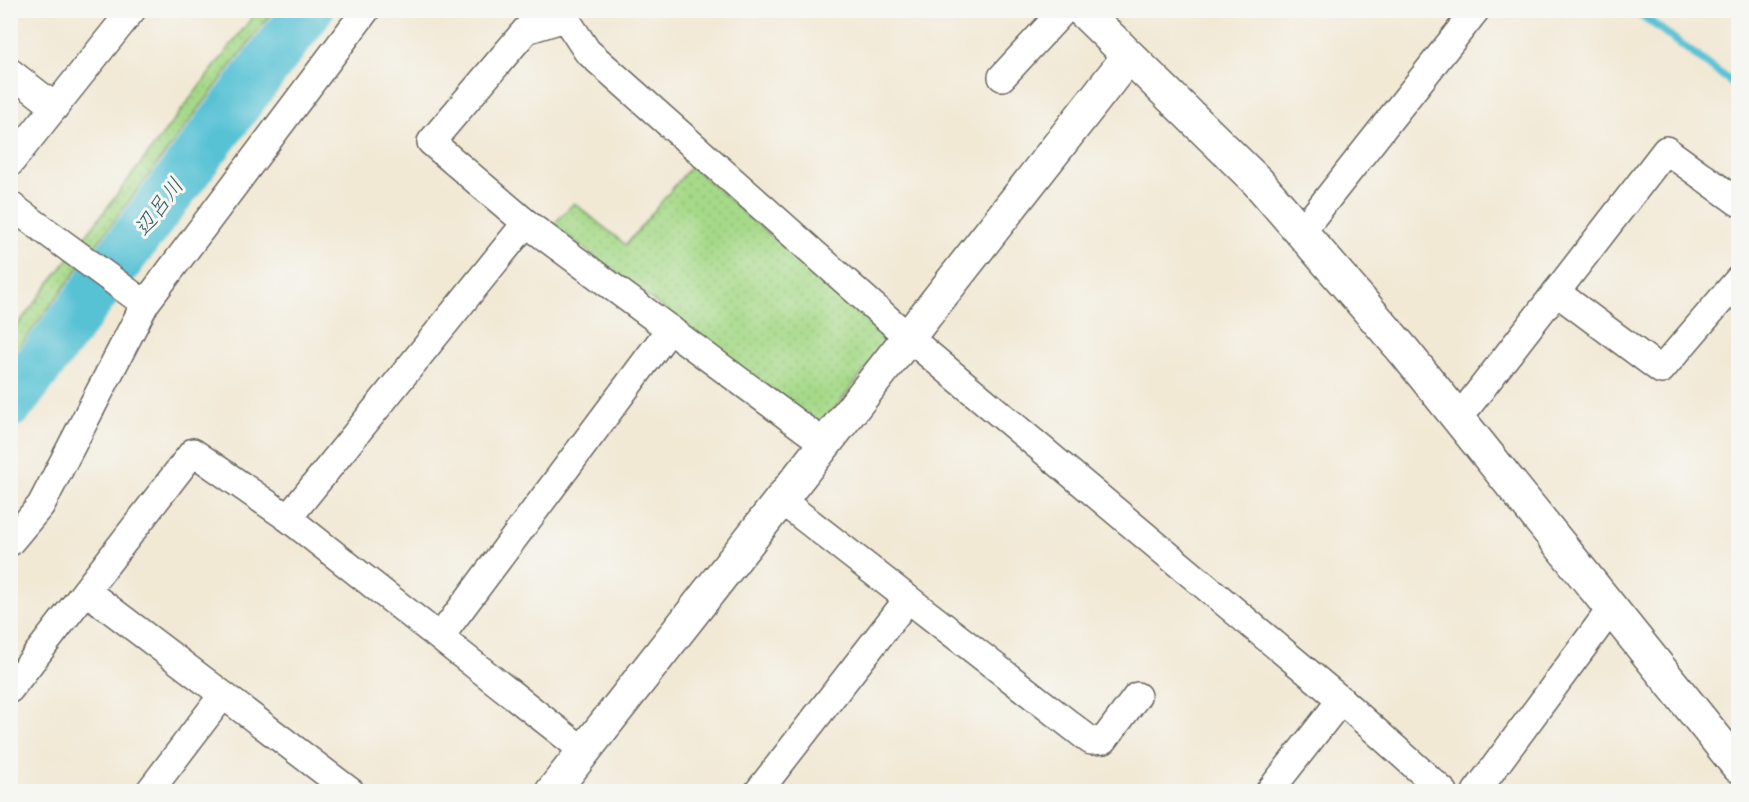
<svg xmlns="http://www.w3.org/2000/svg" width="1749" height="802" viewBox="0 0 1749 802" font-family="Caveat,'Klee One',sans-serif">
  <defs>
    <pattern id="park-dots" width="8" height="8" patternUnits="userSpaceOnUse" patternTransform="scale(1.5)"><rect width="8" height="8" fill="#a6d988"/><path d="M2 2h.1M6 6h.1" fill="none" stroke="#8eba75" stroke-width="1.8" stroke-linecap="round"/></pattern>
  </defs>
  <rect width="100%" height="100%" fill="#f6f6f2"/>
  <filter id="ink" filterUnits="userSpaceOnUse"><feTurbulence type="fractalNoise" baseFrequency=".0167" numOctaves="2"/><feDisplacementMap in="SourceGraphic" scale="12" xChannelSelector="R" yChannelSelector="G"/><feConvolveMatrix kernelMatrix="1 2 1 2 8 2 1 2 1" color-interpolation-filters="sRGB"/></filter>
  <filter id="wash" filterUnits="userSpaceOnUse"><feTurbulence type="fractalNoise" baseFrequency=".008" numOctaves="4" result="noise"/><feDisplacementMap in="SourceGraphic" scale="24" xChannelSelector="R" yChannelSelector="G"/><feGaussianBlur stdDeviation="1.35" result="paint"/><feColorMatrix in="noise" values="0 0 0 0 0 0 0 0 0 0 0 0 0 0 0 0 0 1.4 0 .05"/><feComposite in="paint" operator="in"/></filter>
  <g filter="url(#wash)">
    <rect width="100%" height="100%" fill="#f2e9d5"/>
    <!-- park -->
    <g fill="url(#park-dots)" stroke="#617a52" stroke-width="1.5">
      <polygon points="257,11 273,11 11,358 10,335"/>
      <polygon points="691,166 890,339 820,427 553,225 574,203 626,245"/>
    </g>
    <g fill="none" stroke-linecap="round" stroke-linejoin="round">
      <!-- stream -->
      <polyline stroke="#59c2d5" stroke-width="8" points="1635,10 1738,87"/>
      <!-- river -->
      <polyline stroke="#59c2d5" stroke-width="50" points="10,403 308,10"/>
    </g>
  </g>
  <g filter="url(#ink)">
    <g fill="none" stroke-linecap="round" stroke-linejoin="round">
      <defs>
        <g id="street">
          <polyline points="560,10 587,51 908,337 1341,700 1444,792"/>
          <polyline points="565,18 526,30 431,142 526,223 825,444"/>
          <polyline points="10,72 55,107"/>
          <polyline points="1002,77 1064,10"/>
          <polyline points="10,163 132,10"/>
          <polyline points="10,205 145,304"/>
          <polyline points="1301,232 1476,10"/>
          <polyline points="1556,292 1661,370 1738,280"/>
          <polyline points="1458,419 1666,150 1738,202"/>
          <polyline points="781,500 1091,741 1104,740 1137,696"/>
          <polyline points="288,518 526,223"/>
          <polyline points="10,542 41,505 145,304 366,10"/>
          <polyline points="86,591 351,792"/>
          <polyline points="440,637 670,329"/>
          <polyline points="10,689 193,452 288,518 584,751"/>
          <polyline points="149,792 222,696"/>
          <polyline points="758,792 908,599"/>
          <polyline points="1269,792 1341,700"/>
          <polyline points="1476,792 1611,609"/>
        </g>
        <g id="secondary">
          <polyline points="1082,10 1258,182 1404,351 1738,766"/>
          <polyline points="552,792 1128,57"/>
        </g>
      </defs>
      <!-- street casing -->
      <use href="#street" stroke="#67645d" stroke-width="30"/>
      <!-- secondary casing -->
      <use href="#secondary" stroke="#67645d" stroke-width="36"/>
      <!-- street -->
      <use href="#street" stroke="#fff" stroke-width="27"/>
      <!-- secondary -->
      <use href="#secondary" stroke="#fff" stroke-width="33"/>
    </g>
  </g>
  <g text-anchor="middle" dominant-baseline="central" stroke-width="6" stroke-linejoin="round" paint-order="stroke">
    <!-- water labels -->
    <g font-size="22" font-style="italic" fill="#345e66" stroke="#f6f6f2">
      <text transform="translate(159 207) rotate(-53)">辺呂川</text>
    </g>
  </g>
  <!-- margin -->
  <rect width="1749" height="802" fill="none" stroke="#f6f6f2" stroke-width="36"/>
</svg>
